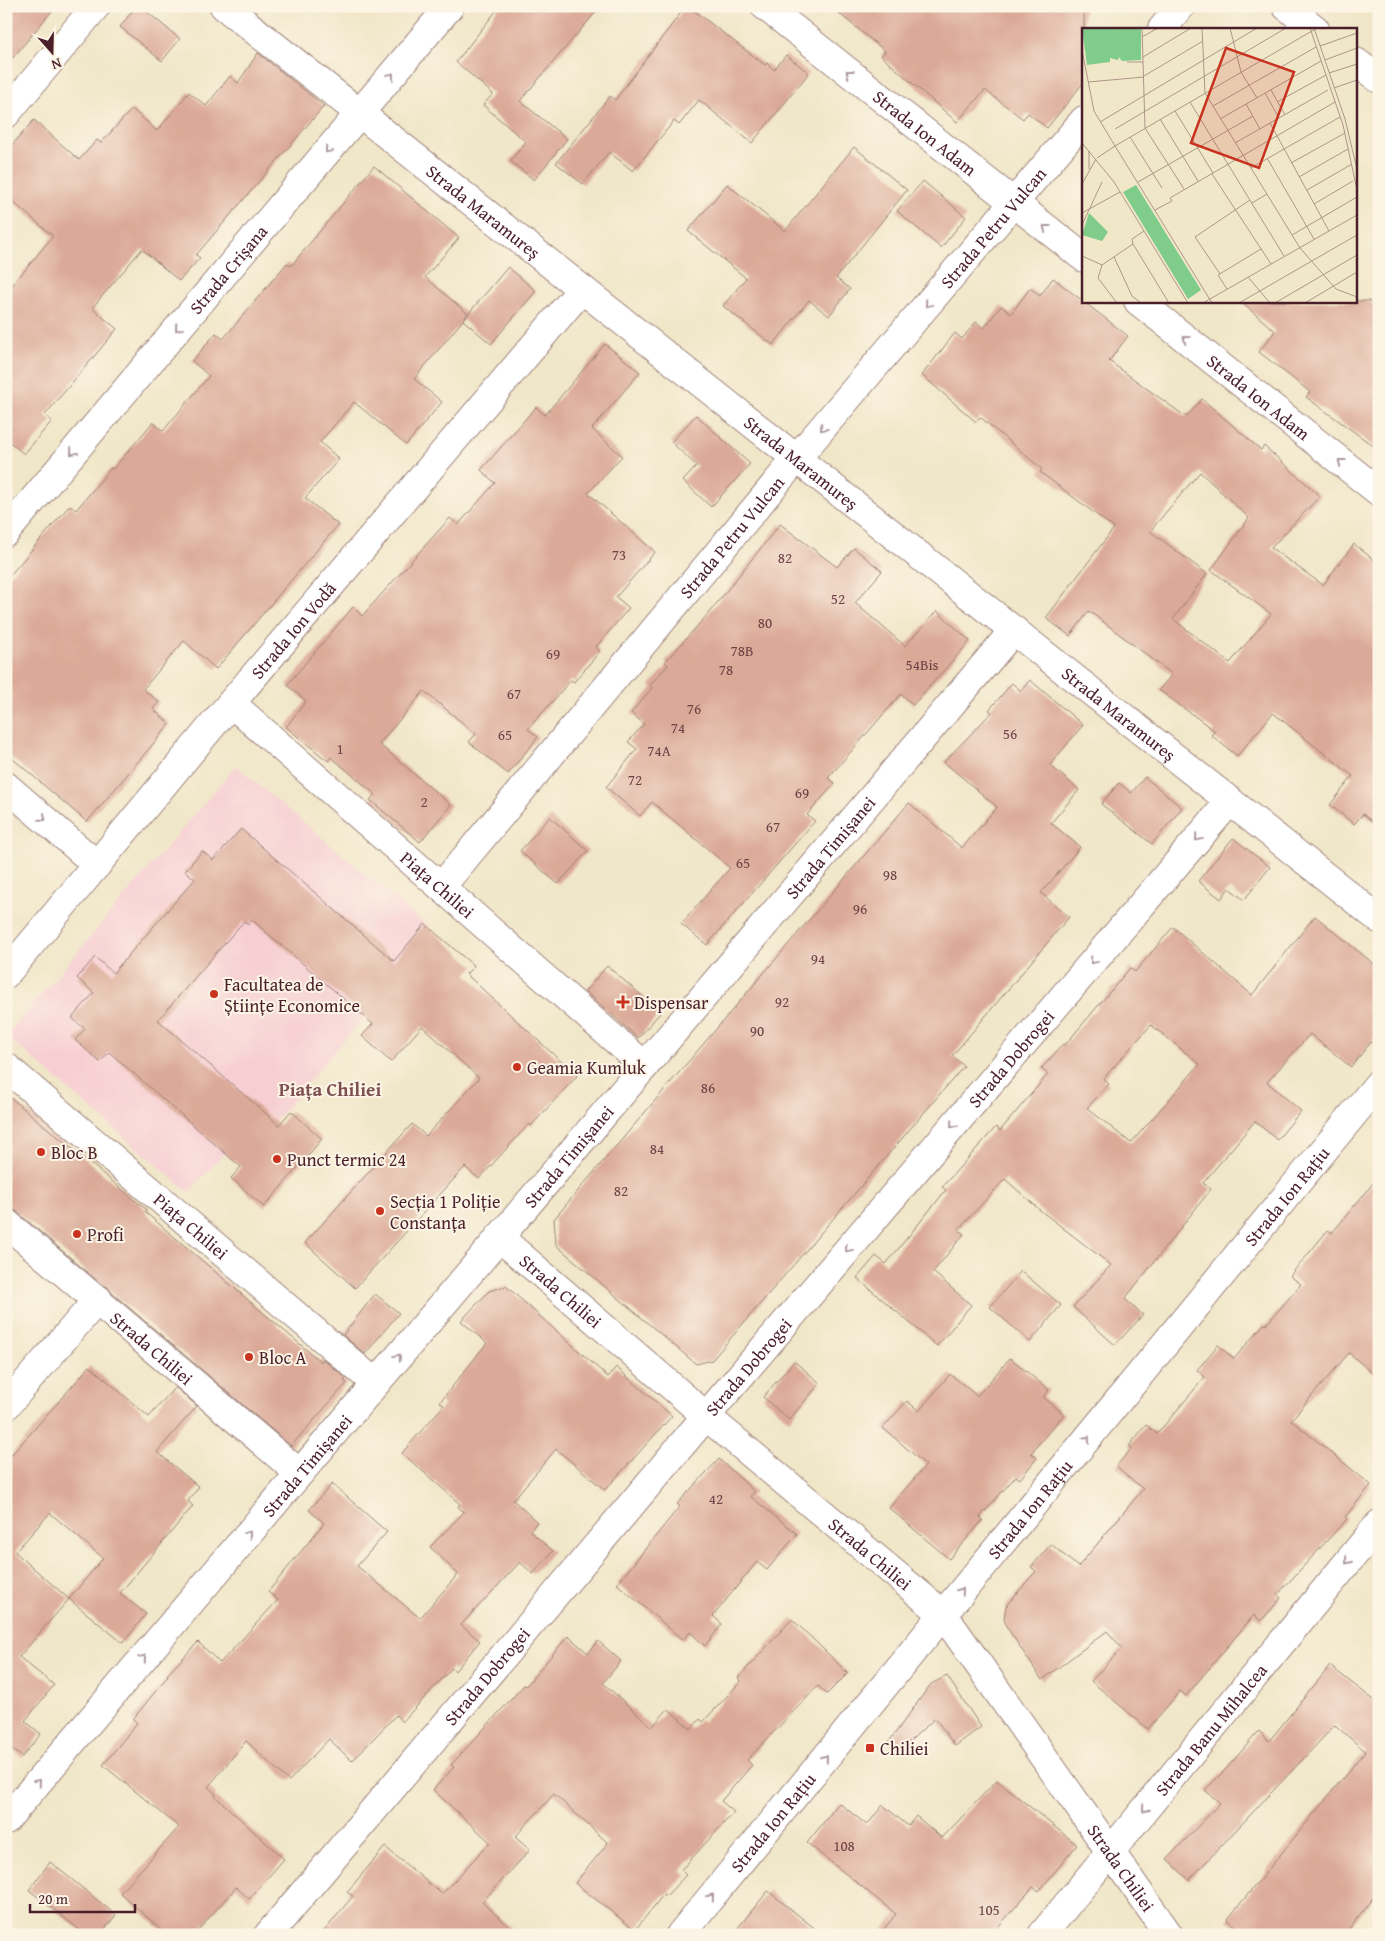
<svg xmlns="http://www.w3.org/2000/svg" width="1385" height="1941" viewBox="0 0 1385 1941" font-family="'Gentium Book Plus',serif">
  <rect width="100%" height="100%" fill="#fcf5e5"/>
  <filter id="ink" filterUnits="userSpaceOnUse"><feTurbulence type="fractalNoise" baseFrequency=".02" numOctaves="2"/><feDisplacementMap in="SourceGraphic" scale="10" xChannelSelector="R" yChannelSelector="G"/><feConvolveMatrix kernelMatrix="1 2 1 2 8 2 1 2 1" color-interpolation-filters="sRGB"/></filter>
  <filter id="wash" filterUnits="userSpaceOnUse"><feTurbulence type="fractalNoise" baseFrequency=".0096" numOctaves="4" result="noise"/><feDisplacementMap in="SourceGraphic" scale="20" xChannelSelector="R" yChannelSelector="G"/><feGaussianBlur stdDeviation="1.12" result="paint"/><feColorMatrix in="noise" values="0 0 0 0 0 0 0 0 0 0 0 0 0 0 0 0 0 1.4 0 .05"/><feComposite in="paint" operator="in"/></filter>
  <g filter="url(#wash)">
    <rect width="100%" height="100%" fill="#f0e6c8"/>
    <!-- built -->
    <polygon fill="#f7cfd3" points="236,766 425,924 364,1017 238,1164 224,1153 189,1192 6,1036"/>
    <g id="blocks">
      <!-- building -->
      <g fill="#dba997" fill-rule="evenodd">
        <polygon points="6,6 56,6 6,66"/>
        <polygon points="136,6 140,6 180,39 162,61 120,27"/>
        <polygon points="500,6 601,6 520,101 567,139 534,180 510,161 526,142 483,105 493,94 456,62"/>
        <polygon points="686,6 688,6 765,65 767,63 774,70 786,55 809,73 752,143 699,100 679,125 674,121 633,171 609,152 583,184 556,163 610,96 615,100"/>
        <polygon points="830,6 1084,6 1084,82 1047,128 1028,113 1023,119 985,90 957,122 881,56 885,51"/>
        <polygon points="258,53 324,106 196,255 200,258 179,281 142,249 109,288 92,308 117,329 45,415 52,421 24,454 6,439 6,293 53,236 6,196 6,152 34,120 79,160 97,140 101,143 132,109 157,131 189,92 206,106 230,76 238,83"/>
        <polygon points="854,147 907,190 836,278 850,289 829,316 809,300 773,345 723,306 746,278 688,231 727,184 785,231"/>
        <polygon points="374,166 459,238 425,277 468,314 414,379 442,402 406,445 354,402 320,442 339,459 305,498 338,525 216,669 184,641 143,689 159,702 153,709 170,724 87,822 6,753 6,580 70,505 76,510 111,468 113,469 153,422 163,431 209,376 192,361 216,333 223,339 287,263 291,266"/>
        <polygon points="923,181 966,217 941,248 897,211"/>
        <polygon points="508,267 536,291 491,344 463,320"/>
        <path d="M1053,278L1128,336L1109,361L1186,417L1202,399L1261,450L1264,446L1320,496L1271,548L1323,585L1354,544L1379,564V827L1363,814L1354,824L1330,805L1353,776L1273,713L1237,756L1211,735L1215,731L1159,690L1172,674L1089,611L1070,636L1046,618L1114,528L1040,472L1042,469L980,417L976,422L922,375L955,333L962,339L976,322L984,328L1001,306L1011,314L1030,288L1040,296ZM1200,472L1249,518L1211,570L1271,614L1230,663L1173,619L1207,574L1150,531Z"/>
        <polygon points="1240,301 1369,301 1379,309 1379,450 1306,397 1310,392 1259,352 1275,331"/>
        <polygon points="605,344 640,372 592,429 622,456 588,493 655,552 616,597 629,608 596,647 600,651 574,682 571,680 528,729 538,737 508,774 469,742 476,734 424,691 379,744 451,805 420,842 370,800 375,794 331,757 328,761 286,727 306,701 287,685 353,607 362,616 450,518 458,525 495,483 481,470 536,407 545,415"/>
        <polygon points="696,415 750,464 711,507 683,481 697,466 671,442"/>
        <polygon points="780,524 837,567 854,548 882,571 855,603 905,646 937,611 970,641 913,705 901,694 828,778 835,783 807,815 815,821 707,945 681,924 730,868 652,802 640,816 606,787 637,749 628,742 644,724 631,713 652,688 650,685 668,665 665,662 708,614"/>
        <polygon points="1030,680 1083,725 1050,765 1079,790 1051,823 1080,847 1041,893 1069,917 952,1056 964,1066 712,1360 696,1364 556,1245 554,1219 909,803 962,848 997,807 944,762 992,712 989,710 1012,683 1021,691"/>
        <polygon points="1145,777 1182,808 1152,844 1101,804 1119,783 1131,793"/>
        <polygon points="550,817 588,851 558,884 520,851"/>
        <polygon points="241,829 394,961 425,924 474,966 466,974 577,1076 531,1126 529,1124 479,1179 465,1167 355,1288 305,1243 412,1124 426,1136 479,1078 422,1026 391,1062 362,1036 373,1024 252,920 248,925 244,921 158,1020 279,1125 291,1111 322,1139 264,1207 231,1178 241,1167 109,1052 100,1062 75,1040 85,1029 72,1018 94,993 77,978 95,957 113,973 195,879 185,871 202,851 213,860"/>
        <polygon points="1233,838 1270,867 1244,900 1229,888 1221,899 1198,881"/>
        <path d="M1315,916L1379,968V1032L1351,1067L1310,1034L1267,1082L1301,1111L1277,1140L1255,1121L1203,1183L1211,1189L1125,1299L1143,1315L1115,1345L1073,1307L1111,1265L1041,1211L1005,1179L958,1230L964,1234L933,1272L971,1305L937,1346L857,1278L876,1256L886,1264L946,1190L942,1187L996,1127L1000,1131L1048,1074L1041,1069L1063,1044L1065,1045L1130,968L1135,972L1173,927L1252,995ZM1151,1025L1200,1064L1131,1143L1087,1108L1109,1084L1103,1079Z"/>
        <polygon points="607,966 661,1012 638,1038 585,991"/>
        <polygon points="6,1094 147,1210 145,1212 321,1362 323,1359 346,1378 344,1381 347,1383 291,1446 112,1293 108,1287 101,1284 16,1211 6,1208"/>
        <polygon points="1379,1176 1379,1379 1349,1353 1291,1420 1371,1485 1345,1517 1347,1519 1277,1595 1281,1598 1261,1621 1254,1615 1186,1696 1180,1691 1148,1729 1091,1681 1122,1648 1107,1631 1042,1680 1006,1626 1004,1618 1006,1606 1036,1571 1031,1567 1051,1544 1078,1567 1143,1489 1116,1466 1132,1448 1129,1446 1146,1425 1157,1434 1205,1377 1197,1370 1218,1345 1234,1359 1264,1324 1266,1325 1301,1284 1290,1276 1328,1230 1332,1233"/>
        <polygon points="1021,1271 1061,1305 1030,1342 990,1307"/>
        <polygon points="506,1286 608,1377 616,1367 672,1416 605,1490 556,1449 513,1500 537,1522 530,1531 553,1551 533,1574 520,1562 461,1625 480,1641 455,1671 452,1668 402,1722 396,1715 352,1761 329,1739 289,1781 246,1741 208,1787 216,1794 215,1796 284,1859 249,1899 236,1887 194,1935 167,1935 120,1893 179,1827 103,1765 137,1723 133,1719 168,1676 167,1675 198,1642 220,1663 278,1600 268,1592 324,1523 309,1510 332,1484 387,1532 357,1566 420,1618 458,1574 430,1547 464,1512 458,1507 460,1504 402,1453 444,1405 440,1402 487,1343 461,1321 489,1291"/>
        <polygon points="375,1294 399,1313 365,1354 343,1335"/>
        <polygon points="1010,1358 1049,1390 1043,1397 1064,1414 1031,1453 1037,1458 1020,1479 1016,1476 980,1517 983,1520 949,1559 889,1508 926,1465 883,1428 907,1401 919,1411 950,1374 977,1396"/>
        <polygon points="794,1361 820,1383 789,1420 763,1397"/>
        <polygon points="90,1366 149,1417 175,1387 197,1406 157,1452 199,1487 188,1501 193,1506 120,1593 146,1614 123,1643 69,1599 103,1558 50,1513 15,1552 69,1599 19,1657 54,1685 25,1721 41,1734 22,1757 6,1744 6,1461"/>
        <polygon points="719,1459 755,1492 750,1496 797,1534 767,1570 757,1562 713,1616 722,1624 705,1646 690,1632 683,1640 617,1584 680,1506 677,1504"/>
        <polygon points="792,1619 848,1673 827,1694 818,1686 747,1760 752,1765 721,1801 734,1812 681,1870 686,1875 666,1896 664,1894 635,1930 575,1883 608,1843 554,1794 515,1837 530,1850 482,1902 519,1935 321,1935 353,1896 347,1892 385,1847 442,1894 490,1842 433,1790 454,1767 451,1765 524,1685 526,1686 568,1636 588,1653 598,1641 621,1661 603,1683 652,1727 668,1709 691,1729 700,1719 703,1722 741,1681 738,1678"/>
        <polygon points="1330,1666 1379,1704 1379,1890 1344,1935 1246,1935 1227,1920 1365,1751 1335,1725 1189,1880 1167,1859 1220,1803 1205,1790 1226,1769 1259,1731 1269,1741"/>
        <polygon points="947,1676 981,1727 955,1746 935,1718 898,1752 888,1743 931,1684"/>
        <polygon points="997,1780 1077,1845 1039,1891 1033,1887 991,1935 879,1935 896,1914 807,1843 839,1803 867,1825 883,1805 908,1826 916,1816 942,1838"/>
        <polygon points="50,1862 116,1915 100,1935 86,1935 29,1890"/>
        <polygon points="768,1891 823,1935 732,1935"/>
      </g>
    </g>
  </g>
  <g filter="url(#ink)">
    <use href="#blocks" fill-opacity="0" stroke="#9d827a" stroke-width="1"/>
    <g fill="none" stroke-linecap="round" stroke-linejoin="round">
      <defs>
        <g id="minor">
          <path id="s1" d="M765,6L1084,258"/>
          <polyline points="1286,6 1315,29"/>
          <polyline points="1162,29 1181,6"/>
          <polyline points="1356,62 1379,79"/>
          <polyline points="6,114 96,6"/>
          <path id="s2" d="M1138,301L1379,492"/>
          <path id="s3" d="M6,532L450,6"/>
          <path id="s4" d="M231,703L645,1066"/>
          <polyline points="6,786 97,865"/>
          <path id="s5" d="M441,887L796,459L1084,120"/>
          <path id="s6" d="M6,974L231,703L582,289"/>
          <path id="s7" d="M6,1067L375,1383"/>
          <path id="s8" d="M6,1223L299,1473"/>
          <path id="s9" d="M499,1237L706,1416L943,1614"/>
          <polyline points="6,1406 98,1299"/>
          <path id="s10" d="M6,1820L1014,630"/>
          <path id="s11" d="M268,1935L706,1416L1230,801"/>
          <path id="s12" d="M1042,1935L1379,1524"/>
        </g>
        <g id="tertiary">
          <path id="s13" d="M224,6L1379,919"/>
          <path id="s14" d="M943,1614L1169,1935"/>
          <path id="s15" d="M680,1935L1379,1083"/>
        </g>
      </defs>
      <!-- minor casing -->
      <use href="#minor" stroke="#9d827a" stroke-width="30"/>
      <!-- tertiary casing -->
      <use href="#tertiary" stroke="#9d827a" stroke-width="30"/>
      <!-- minor -->
      <use href="#minor" stroke="#fff" stroke-width="28"/>
      <!-- tertiary -->
      <use href="#tertiary" stroke="#fff" stroke-width="28"/>
    </g>
    <!-- one-way arrows -->
    <defs><path id="oneway-chevron" d="M-2-3.5L2.5 0L-2 3.5" fill="none" stroke-width="1.6" stroke-linecap="round" stroke-linejoin="round" transform="scale(1.25)"/></defs>
    <g stroke="#ae9aa0">
      <use href="#oneway-chevron" transform="translate(849 73) rotate(-142)"/>
      <use href="#oneway-chevron" transform="translate(391 76) rotate(-50)"/>
      <use href="#oneway-chevron" transform="translate(328 150) rotate(130)"/>
      <use href="#oneway-chevron" transform="translate(1046 228) rotate(-142)"/>
      <use href="#oneway-chevron" transform="translate(928 304) rotate(130)"/>
      <use href="#oneway-chevron" transform="translate(178 328) rotate(130)"/>
      <use href="#oneway-chevron" transform="translate(1186 339) rotate(-142)"/>
      <use href="#oneway-chevron" transform="translate(823 428) rotate(130)"/>
      <use href="#oneway-chevron" transform="translate(73 452) rotate(130)"/>
      <use href="#oneway-chevron" transform="translate(1341 462) rotate(-142)"/>
      <use href="#oneway-chevron" transform="translate(43 818) rotate(41)"/>
      <use href="#oneway-chevron" transform="translate(1198 838) rotate(130)"/>
      <use href="#oneway-chevron" transform="translate(1093 961) rotate(130)"/>
      <use href="#oneway-chevron" transform="translate(953 1125) rotate(130)"/>
      <use href="#oneway-chevron" transform="translate(848 1249) rotate(130)"/>
      <use href="#oneway-chevron" transform="translate(398 1357) rotate(-50)"/>
      <use href="#oneway-chevron" transform="translate(1087 1439) rotate(-51)"/>
      <use href="#oneway-chevron" transform="translate(248 1534) rotate(-50)"/>
      <use href="#oneway-chevron" transform="translate(1348 1561) rotate(129)"/>
      <use href="#oneway-chevron" transform="translate(961 1591) rotate(-51)"/>
      <use href="#oneway-chevron" transform="translate(143 1658) rotate(-50)"/>
      <use href="#oneway-chevron" transform="translate(825 1758) rotate(-51)"/>
      <use href="#oneway-chevron" transform="translate(38 1782) rotate(-50)"/>
      <use href="#oneway-chevron" transform="translate(1145 1809) rotate(129)"/>
      <use href="#oneway-chevron" transform="translate(711 1897) rotate(-51)"/>
    </g>
  </g>
  <!-- markers -->
  <g fill="#c8321e" stroke="#fcf5e5" stroke-width="2">
    <circle cx="214" cy="994" r="5"/>
    <path d="M620.5 994.5h5v5h5v5h-5v5h-5v-5h-5v-5h5z"/>
    <circle cx="517" cy="1067" r="5"/>
    <circle cx="41" cy="1152" r="5"/>
    <circle cx="277" cy="1159" r="5"/>
    <circle cx="380" cy="1211" r="5"/>
    <circle cx="77" cy="1234" r="5"/>
    <circle cx="249" cy="1357" r="5"/>
    <rect x="865" y="1743" width="10" height="10" rx="2.5"/>
  </g>
  <g text-anchor="middle" dominant-baseline="central" stroke-width="4" stroke-linejoin="round" paint-order="stroke">
    <!-- number labels -->
    <g font-size="15" fill="#6e4246">
      <text x="619" y="554">73</text>
      <text x="785" y="557">82</text>
      <text x="838" y="598">52</text>
      <text x="765" y="622">80</text>
      <text x="742" y="650">78B</text>
      <text x="553" y="653">69</text>
      <text x="922" y="664">54Bis</text>
      <text x="726" y="669">78</text>
      <text x="514" y="693">67</text>
      <text x="694" y="708">76</text>
      <text x="678" y="727">74</text>
      <text x="1010" y="733">56</text>
      <text x="505" y="734">65</text>
      <text x="340" y="748">1</text>
      <text x="659" y="750">74A</text>
      <text x="635" y="779">72</text>
      <text x="802" y="792">69</text>
      <text x="424" y="801">2</text>
      <text x="773" y="826">67</text>
      <text x="743" y="862">65</text>
      <text x="890" y="874">98</text>
      <text x="860" y="908">96</text>
      <text x="818" y="958">94</text>
      <text x="782" y="1001">92</text>
      <text x="757" y="1030">90</text>
      <text x="708" y="1087">86</text>
      <text x="657" y="1148">84</text>
      <text x="621" y="1190">82</text>
      <text x="716" y="1498">42</text>
      <text x="844" y="1845">108</text>
      <text x="989" y="1909">105</text>
    </g>
    <!-- street labels -->
    <g font-size="18" fill="#4a1f2b" stroke="#fcf5e5">
      <text stroke="none"><textPath href="#s1" startOffset="204">Strada Ion Adam</textPath></text>
      <text stroke="none"><textPath href="#s13" startOffset="331">Strada Maramureș</textPath></text>
      <text stroke="none"><textPath href="#s5" startOffset="860">Strada Petru Vulcan</textPath></text>
      <text stroke="none"><textPath href="#s3" startOffset="344">Strada Crișana</textPath></text>
      <text stroke="none"><textPath href="#s2" startOffset="154">Strada Ion Adam</textPath></text>
      <text stroke="none"><textPath href="#s13" startOffset="736">Strada Maramureș</textPath></text>
      <text stroke="none"><textPath href="#s5" startOffset="455">Strada Petru Vulcan</textPath></text>
      <text stroke="none"><textPath href="#s6" startOffset="448">Strada Ion Vodă</textPath></text>
      <text stroke="none"><textPath href="#s13" startOffset="1141">Strada Maramureș</textPath></text>
      <text stroke="none"><textPath href="#s10" startOffset="1275">Strada Timișanei</textPath></text>
      <text stroke="none"><textPath href="#s4" startOffset="275">Piața Chiliei</textPath></text>
      <text stroke="none"><textPath href="#s11" startOffset="1149">Strada Dobrogei</textPath></text>
      <text stroke="none"><textPath href="#s10" startOffset="870">Strada Timișanei</textPath></text>
      <text stroke="none"><textPath href="#s15" startOffset="956">Strada Ion Rațiu</textPath></text>
      <text stroke="none"><textPath href="#s7" startOffset="244">Piața Chiliei</textPath></text>
      <text stroke="none"><textPath href="#s9" startOffset="82">Strada Chiliei</textPath></text>
      <text stroke="none"><textPath href="#s8" startOffset="192">Strada Chiliei</textPath></text>
      <text stroke="none"><textPath href="#s11" startOffset="744">Strada Dobrogei</textPath></text>
      <text stroke="none"><textPath href="#s10" startOffset="465">Strada Timișanei</textPath></text>
      <text stroke="none"><textPath href="#s15" startOffset="551">Strada Ion Rațiu</textPath></text>
      <text stroke="none"><textPath href="#s9" startOffset="488">Strada Chiliei</textPath></text>
      <text stroke="none"><textPath href="#s11" startOffset="339">Strada Dobrogei</textPath></text>
      <text stroke="none"><textPath href="#s12" startOffset="266">Strada Banu Mihalcea</textPath></text>
      <text stroke="none"><textPath href="#s15" startOffset="146">Strada Ion Rațiu</textPath></text>
      <text stroke="none"><textPath href="#s14" startOffset="310">Strada Chiliei</textPath></text>
    </g>
    <!-- poi labels -->
    <g font-size="18" fill="#4a1f2b" stroke="#fcf5e5" text-anchor="start">
      <text x="224" y="984">Facultatea de<tspan x="224" dy="21">Științe Economice</tspan></text>
      <text x="634" y="1002">Dispensar</text>
      <text x="527" y="1067">Geamia Kumluk</text>
      <text x="51" y="1152">Bloc B</text>
      <text x="287" y="1159">Punct termic 24</text>
      <text x="390" y="1201">Secția 1 Poliție<tspan x="390" dy="21">Constanța</tspan></text>
      <text x="87" y="1234">Profi</text>
      <text x="259" y="1357">Bloc A</text>
      <text x="880" y="1748">Chiliei</text>
    </g>
    <!-- neighbourhood labels -->
    <g font-size="19" font-weight="bold" fill="#7d4f51" stroke="#fcf5e5">
      <text x="330" y="1089">Piața Chiliei</text>
    </g>
  </g>
  <!-- overview -->
  <g transform="translate(1082 28)">
    <rect width="275" height="275" fill="#f0e6c8"/>
    <path d="M0,0H59V32L40,33L37,29L36,32L28,30V34L5,37ZM54,157L119,262L106,271L41,164ZM7,185L26,204L20,213L0,207Z" fill="#80cc8a"/>
    <path fill="none" stroke="#ae9689" stroke-width="1" d="M60,0L63,100L102,161M120,0L123,65L218,220L254,261L275,269M148,0L159,44L175,70M228,0L261,97L275,162M232,0L263,91L275,141M60,9L76,0M238,18L275,5M0,22L12,83L33,118L235,0M61,29L109,0M243,32L275,20M45,34H61M247,45L275,36M62,48L121,13M6,54L62,49M252,60L275,52M189,62L203,87M183,65L197,90M108,74L202,228M195,74L244,47M164,76L178,101M131,78L234,19M93,83L131,145M78,91L116,153M138,91L239,33M18,94L175,0M188,95L247,203M33,101L204,0M48,109L80,160M0,115L32,154L106,275M153,115L246,62M7,123V141M15,130L33,118L130,275M185,130L232,211M209,135L263,105M169,140L258,89M130,146L189,236M217,149L266,121M56,154L171,88M0,156L14,131M225,162L270,136M170,175L185,166M232,176L271,153M73,182L90,173L88,170L253,74M0,185L38,164M0,197L20,154M210,207L275,169M51,216L87,275M0,228L20,237M32,229L50,268L59,275M138,246L113,209L168,172M166,249L188,275M145,261L136,247L179,221M35,275L16,250L20,237L51,216L50,211L62,203M121,275L275,187M157,275L275,207M193,275L275,227M223,275L275,244"/>
    <path fill="#c8321e" fill-opacity="0.15" stroke="#c8321e" stroke-width="2.5" d="M144,20L212,44L177,140L109,115Z"/>
    <rect width="275" height="275" fill="none" stroke="#4a1f2b" stroke-width="2.5"/>
  </g>
  <!-- margin -->
  <rect width="1385" height="1941" fill="none" stroke="#fcf5e5" stroke-width="25"/>
  <!-- north arrow -->
  <g transform="translate(52 52) rotate(160)" stroke="#fcf5e5" stroke-width="4" paint-order="stroke">
  <path d="M0-4L9 19L0 12L-9 19Z" fill="#4a1f2b"/>
  <text y="-8" font-size="14" font-weight="bold" text-anchor="middle" fill="#4a1f2b">N</text>
  </g>
  <!-- scale -->
  <path d="M30 1904v8h105v-8" fill="none" stroke="#4a1f2b" stroke-width="2.5"/>
  <text x="38" y="1904" font-size="15" fill="#4a1f2b" stroke="#fcf5e5" stroke-width="4" paint-order="stroke">20 m</text>
</svg>
